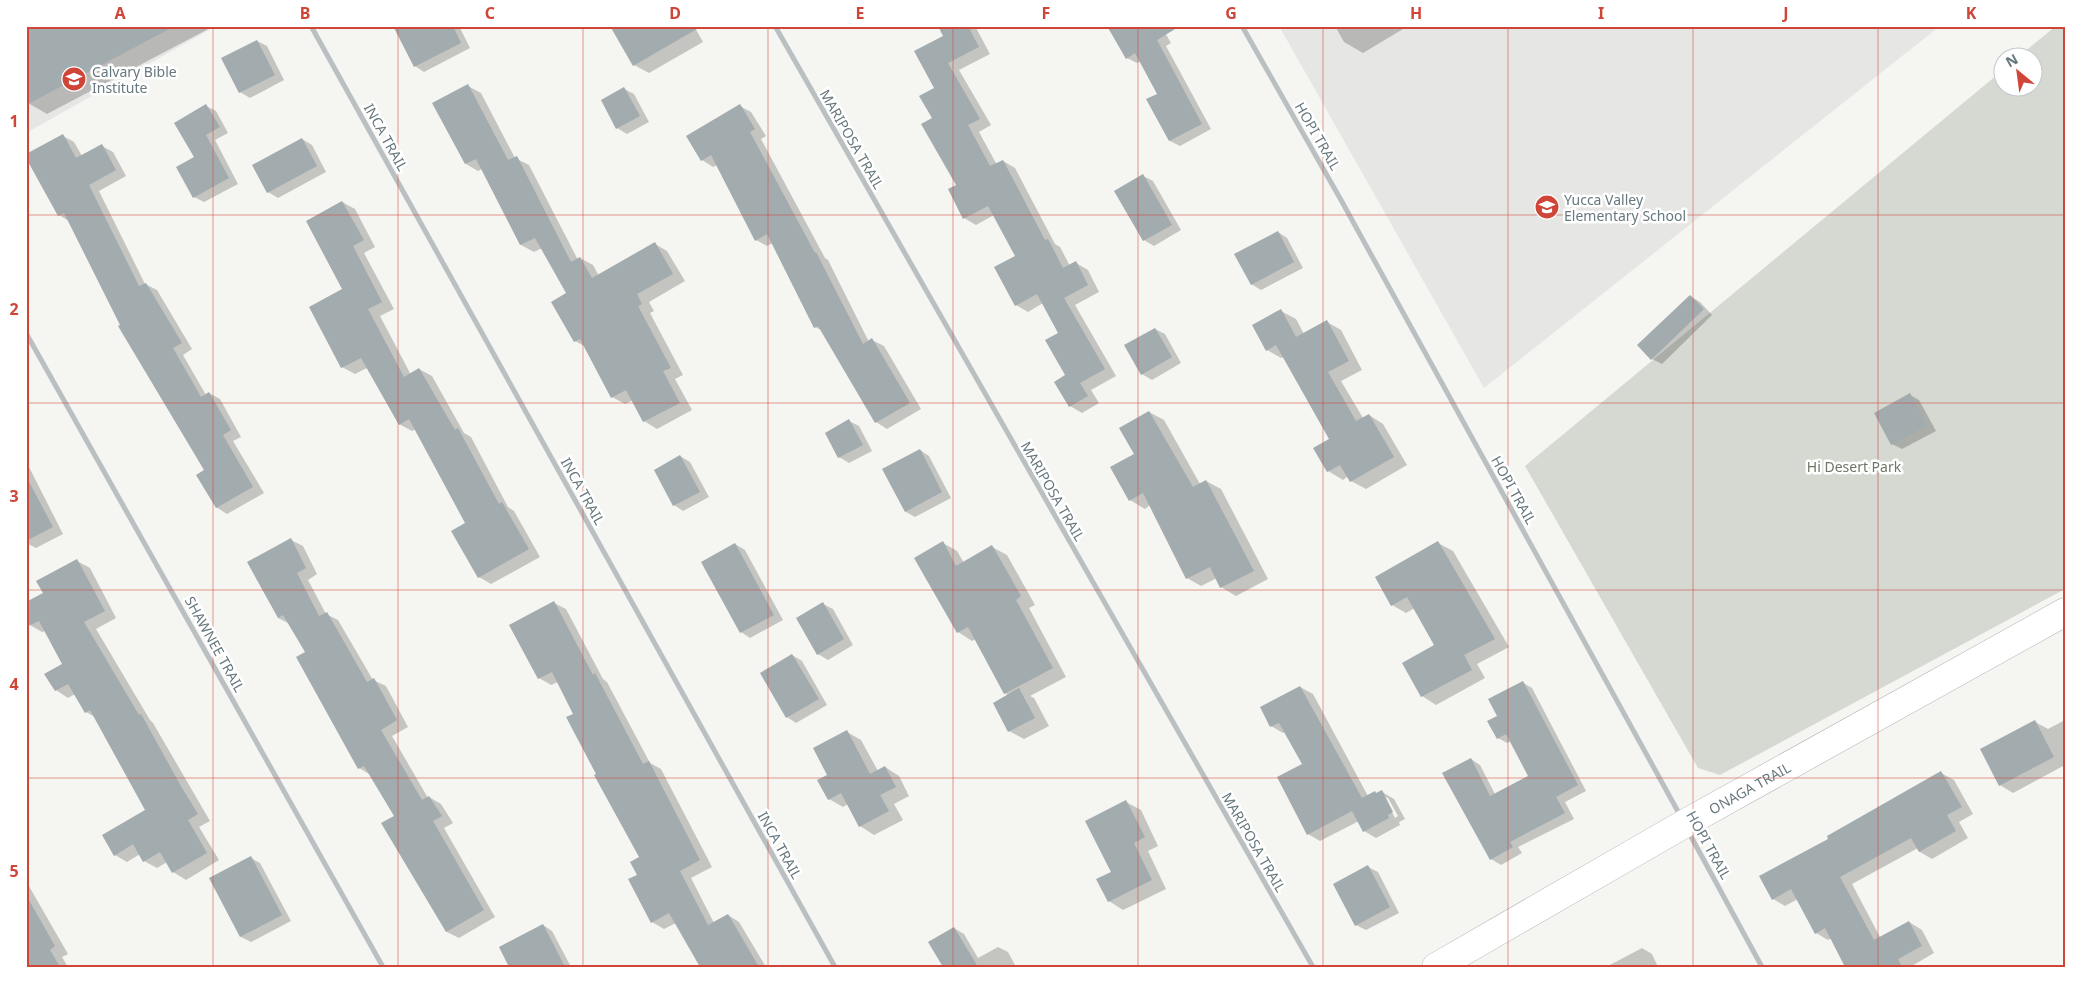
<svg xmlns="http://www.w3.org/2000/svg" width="2091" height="993" viewBox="0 0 2091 993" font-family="'Noto Sans',sans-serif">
  <rect width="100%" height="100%" fill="#f5f5f2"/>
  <!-- built -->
  <g fill="#e6e6e5">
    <polygon points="26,26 216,26 26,133"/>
    <polygon points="1279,26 1940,26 1484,388"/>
  </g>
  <!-- green -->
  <polygon fill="#d5d9d2" points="2056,26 2065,28 2065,589 1720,775 1698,768 1525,466 2003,70 2004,88 2034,88 2034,58 2018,57"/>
  <!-- shadow -->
  <g fill="#0003" fill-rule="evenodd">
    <polygon points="31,26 214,26 47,114 28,103"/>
    <polygon points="398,26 459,26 470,48 424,72 415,66"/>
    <polygon points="694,26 703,42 649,73 634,65"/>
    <polygon points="939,26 975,26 990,54 959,70 991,125 979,132 997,165 1003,161 1015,168 1055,244 1060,247 1070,266 1076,263 1088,270 1099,292 1075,305 1116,376 1091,390 1099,403 1082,413 1070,406 1067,376 1059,333 1043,303 1028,312 1016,305 1017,257 994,215 976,225 964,218 958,185 933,118 935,89 944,36"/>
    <polygon points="1161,26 1171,43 1166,46 1211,129 1180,146 1170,141 1148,100 1159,94 1141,61 1137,63 1127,58"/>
    <polygon points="1335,26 1408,26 1363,53 1344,42"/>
    <polygon points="257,41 267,46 284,80 250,98 240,92"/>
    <polygon points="468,86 481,93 515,158 529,165 578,260 580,258 593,265 599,276 655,244 667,251 685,281 649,302 654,311 650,313 683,375 675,379 692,410 657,429 644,421 633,400 625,404 612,397 586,347 575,341 568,293 542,248 534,252 521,245 482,169 478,171 466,164"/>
    <polygon points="624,89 634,94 649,122 627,134 617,128"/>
    <polygon points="206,106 216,111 228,133 215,140 238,184 204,202 194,197 195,158"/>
    <polygon points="740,106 751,112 766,136 761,139 825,258 828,260 869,342 872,340 884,346 921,409 887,429 876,422 823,331 815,327 773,243 767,246 756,240 717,165 713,167 702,160 688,137"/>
    <polygon points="63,136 74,142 82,156 102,146 113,152 126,176 99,191 145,284 157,290 192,349 183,355 206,395 209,393 220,399 241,437 233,441 264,493 227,514 216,507 205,471 122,326 69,221 59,215 27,156"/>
    <polygon points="302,139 312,145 326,172 278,198 268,192"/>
    <polygon points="1143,176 1153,181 1181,230 1154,246 1144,240"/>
    <polygon points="342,202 355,209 375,247 364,253 394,309 380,316 411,375 419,369 432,376 464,433 471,437 508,507 514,511 540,557 491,584 479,577 467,524 416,429 412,431 399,424 367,368 355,374 342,367 311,307 344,290"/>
    <polygon points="1278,232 1287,238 1303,268 1261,290 1251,284"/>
    <polygon points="1690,296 1700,302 1712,315 1662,364 1652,359"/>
    <polygon points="1281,311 1296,319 1304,334 1327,322 1341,330 1362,370 1341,381 1363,418 1369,415 1383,424 1407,465 1366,489 1351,481 1348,476 1343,480 1328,471 1330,439 1284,357 1281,358 1267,350"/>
    <polygon points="1155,329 1165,334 1181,363 1152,380 1142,374"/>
    <polygon points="1910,395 1919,400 1936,431 1902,449 1892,444"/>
    <polygon points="1149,412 1164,420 1200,484 1206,481 1221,489 1268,579 1236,596 1221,587 1217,578 1201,586 1187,578 1150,505 1145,509 1130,500 1136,454"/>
    <polygon points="849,421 859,426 872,451 849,463 839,457"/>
    <polygon points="920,450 929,456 951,498 915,517 906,512"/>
    <polygon points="680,456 690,462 709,497 683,511 674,505"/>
    <polygon points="26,466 29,467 63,534 36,548 26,543"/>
    <polygon points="291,540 303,546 317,574 308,580 326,614 338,620 373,680 386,686 408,727 392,736 428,798 429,797 441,804 453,823 444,828 495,917 459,938 447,932 383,823 395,816 371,775 359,768 306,653 290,624 278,618"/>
    <polygon points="943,543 957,551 964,563 992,547 1007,555 1035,605 1029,608 1066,677 1030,696 1034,698 1049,726 1024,739 1009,731 1009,696 1005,693 976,639 972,641 958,632"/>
    <polygon points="1438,543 1453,551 1509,647 1477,664 1485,678 1436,705 1422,696 1436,646 1415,608 1406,613 1392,605"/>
    <polygon points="735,544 745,550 783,620 750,638 741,632"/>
    <polygon points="77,561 90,568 116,618 96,629 150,720 153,723 210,821 199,827 219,860 186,880 173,872 167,862 157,868 144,861 140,854 127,862 115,855 147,810 95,717 86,712 75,694 68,698 56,690 63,664 45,631 42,632 30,625 45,594"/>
    <polygon points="554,603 566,609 603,679 607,682 650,763 661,769 712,867 691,878 714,923 728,915 739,922 766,967 702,967 676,923 664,929 652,922 639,875 641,858 598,774 575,714 558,682 551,685 539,678"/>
    <polygon points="823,604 833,609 853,645 828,660 818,654"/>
    <polygon points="792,655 802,661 827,705 796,723 787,717"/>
    <polygon points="1523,683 1532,688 1586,791 1565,802 1574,819 1518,847 1522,853 1501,865 1491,859 1471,759 1480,765 1495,794 1530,776 1511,741 1507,743 1498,738 1498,716"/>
    <path d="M1300,687L1313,694L1368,796L1382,792L1394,799L1405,819L1399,822L1400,825L1376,838L1364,831L1359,821L1320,841L1308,834L1303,765L1285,732L1283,733L1271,726ZM1384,796L1388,798L1398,816L1395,818Z"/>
    <polygon points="2065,720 2065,765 2013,793 2000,785 2035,722 2048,729"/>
    <polygon points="847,732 861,740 878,771 885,767 899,776 909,796 894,804 903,820 874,835 860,826 848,804 843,807 829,799"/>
    <polygon points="1941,773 1954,780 1973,814 1959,822 1968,838 1932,859 1920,852 1918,848 1852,884 1880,937 1909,922 1922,930 1934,953 1910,967 1847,967 1832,938 1828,940 1816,933 1798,899 1785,906 1773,899 1830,839"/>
    <polygon points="1126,802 1141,810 1158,846 1148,851 1166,889 1123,910 1109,901"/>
    <polygon points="251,858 260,863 291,921 251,942 241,937 211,879"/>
    <polygon points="1368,867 1378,872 1399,913 1366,930 1356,925"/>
    <polygon points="26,881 68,954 62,957 68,967 26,967"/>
    <polygon points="543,925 552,931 571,967 511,967"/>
    <polygon points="954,928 964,934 978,958 998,947 1008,952 1016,967 944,967"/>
    <polygon points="1642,948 1652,954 1658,967 1606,967"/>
  </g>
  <!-- building -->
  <g fill="#a2abae">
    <polygon points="26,26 175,26 26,105"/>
    <polygon points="393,26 453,26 461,43 414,67"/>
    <polygon points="610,26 702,26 633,66"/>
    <polygon points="938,26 968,26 979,47 948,63 980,119 968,125 990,166 1003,160 1045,240 1048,239 1063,268 1076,261 1088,285 1064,298 1105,369 1080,383 1088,396 1069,407 1054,382 1065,375 1045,340 1058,333 1037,294 1015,306 994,267 1015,256 988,206 963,219 948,189 956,185 921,124 932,118 919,96 934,88 914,51 943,36"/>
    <polygon points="1107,26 1180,26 1157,40 1202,124 1169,141 1146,99 1157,94 1135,53 1126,59"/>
    <polygon points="257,40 275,75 239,93 221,58"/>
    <polygon points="468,84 508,160 517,156 571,262 580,257 592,278 655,242 673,274 637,294 642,304 638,306 671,368 663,371 680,403 643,422 626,390 611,398 580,339 574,342 551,302 566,293 535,238 520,245 476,159 465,164 432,103"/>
    <polygon points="624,87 640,116 616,129 601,100"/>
    <polygon points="206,104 220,127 206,135 229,178 193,198 176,167 194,157 174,123"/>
    <polygon points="740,104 755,129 750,132 815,253 816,252 863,344 872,338 910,403 875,423 818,326 814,328 767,234 755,241 711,155 701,161 686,136"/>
    <polygon points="63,134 76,158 102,144 116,170 89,185 139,286 146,283 182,343 173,348 201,397 209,392 231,430 223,435 253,487 216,508 196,475 204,470 118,326 120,325 64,213 58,216 26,158 26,154"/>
    <polygon points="302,138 317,166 267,193 252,165"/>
    <polygon points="1143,174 1172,225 1143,241 1114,191"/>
    <polygon points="342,201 364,240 353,246 382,302 368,309 404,377 419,368 455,430 458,428 499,504 502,502 529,549 478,578 451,531 465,523 409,419 399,425 361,358 341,368 309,307 342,289 306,221"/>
    <polygon points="1278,231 1294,262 1251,285 1234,254"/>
    <polygon points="1690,295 1704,309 1651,360 1637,345"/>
    <polygon points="1281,309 1296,337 1327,320 1349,361 1328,372 1356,421 1369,414 1394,457 1350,482 1340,465 1327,472 1313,448 1329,439 1276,345 1266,351 1252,325"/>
    <polygon points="1155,328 1172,357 1141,375 1124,345"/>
    <polygon points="1910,393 1927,425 1891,445 1874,413"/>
    <polygon points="1149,411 1193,487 1206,480 1254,571 1220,588 1210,567 1186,579 1143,493 1129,501 1110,467 1134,454 1119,428"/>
    <polygon points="849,419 863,445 838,458 825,433"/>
    <polygon points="920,449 942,492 905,512 882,469"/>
    <polygon points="680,455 700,492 673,506 654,470"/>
    <polygon points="26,476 53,527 26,541"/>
    <polygon points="291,538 306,568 297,573 319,616 327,612 367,682 374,678 397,720 381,730 422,800 429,796 442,816 433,821 484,910 446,932 381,823 394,816 364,766 358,769 296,657 305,652 283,615 278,618 247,562"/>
    <polygon points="943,541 956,566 992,545 1021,596 1016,600 1053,668 1004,694 968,627 957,633 914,558"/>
    <polygon points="1438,541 1495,639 1464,655 1472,670 1421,697 1402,663 1434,645 1407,597 1391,606 1375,577"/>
    <polygon points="735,543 774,615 740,633 701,562"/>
    <polygon points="77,559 105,611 84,622 139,715 141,714 182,788 198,814 188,820 207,853 172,873 160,852 143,862 133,844 114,856 102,835 145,810 90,710 85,713 68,684 55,691 44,674 62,664 39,621 26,627 26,602 43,593 36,581"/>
    <polygon points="554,601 593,675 595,673 643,764 649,761 700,860 680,871 708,925 728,914 759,967 700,967 669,913 651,923 628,879 637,875 630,862 639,857 594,775 596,774 566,717 573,714 552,672 538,679 509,625"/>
    <polygon points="823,602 844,639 817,655 796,618"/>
    <polygon points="792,654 819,699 786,718 760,673"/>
    <polygon points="1523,681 1578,785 1556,797 1565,813 1510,842 1513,847 1490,860 1442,773 1471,758 1490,796 1528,776 1506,734 1497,739 1487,721 1497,716 1488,699"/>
    <polygon points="1300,686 1362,798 1375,791 1376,793 1382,790 1393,812 1388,815 1389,818 1363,832 1352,811 1307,835 1277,777 1302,764 1279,723 1270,727 1260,707"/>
    <polygon points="1019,688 1035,718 1008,732 993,703"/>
    <polygon points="2035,720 2054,757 1999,786 1980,749"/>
    <polygon points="847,730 870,774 885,766 896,787 880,795 889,811 859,827 841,793 828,800 817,780 827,775 813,748"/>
    <polygon points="1941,771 1962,807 1947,815 1956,831 1919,852 1911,838 1840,877 1874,940 1909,921 1922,946 1898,959 1902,967 1845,967 1825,928 1815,934 1791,889 1772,900 1759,876 1828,839 1827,836"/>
    <polygon points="1126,800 1145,837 1134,843 1152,880 1108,902 1096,879 1111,872 1085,821"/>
    <polygon points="251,856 282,915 240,937 209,878"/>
    <polygon points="1368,865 1390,907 1355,926 1333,884"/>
    <polygon points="26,895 55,946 50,950 60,967 26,967"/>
    <polygon points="543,924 565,967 509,967 499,947"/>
    <polygon points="954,927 978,967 943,967 928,942"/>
  </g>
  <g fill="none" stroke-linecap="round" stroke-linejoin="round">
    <defs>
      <g id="secondary">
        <path id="s1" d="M1436,967L1684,824L2065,612"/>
      </g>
    </defs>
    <!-- secondary casing -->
    <use href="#secondary" stroke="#acb3b6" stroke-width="29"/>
    <!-- street -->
    <g stroke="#babfc1" stroke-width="5">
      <polyline points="311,26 835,967"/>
      <polyline points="775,26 1313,967"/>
      <polyline points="1242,26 1341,200 1681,817"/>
      <polyline points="26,333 383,967"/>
      <polyline points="1688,831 1762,967"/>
    </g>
    <!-- secondary -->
    <use href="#secondary" stroke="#fff" stroke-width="28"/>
  </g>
  <!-- grid -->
  <path fill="none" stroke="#cf4538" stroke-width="1" stroke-opacity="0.55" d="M213,26V967M398,26V967M583,26V967M768,26V967M953,26V967M1138,26V967M1323,26V967M1508,26V967M1693,26V967M1878,26V967M26,215H2065M26,403H2065M26,590H2065M26,778H2065"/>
  <!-- icons -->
  <defs>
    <symbol id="university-disc" viewBox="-11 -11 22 22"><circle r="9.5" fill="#cf4538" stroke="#fff"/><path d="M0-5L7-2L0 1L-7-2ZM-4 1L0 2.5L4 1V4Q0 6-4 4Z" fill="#fff"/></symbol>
    <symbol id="school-disc" viewBox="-11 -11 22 22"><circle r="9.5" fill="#cf4538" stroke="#fff"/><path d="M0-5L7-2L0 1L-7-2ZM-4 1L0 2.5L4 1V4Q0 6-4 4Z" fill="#fff"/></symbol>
  </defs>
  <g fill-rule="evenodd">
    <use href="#university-disc" x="60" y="65" width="28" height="28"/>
    <use href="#school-disc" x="1533" y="193" width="28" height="28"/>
  </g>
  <g text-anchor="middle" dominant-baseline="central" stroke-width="5" stroke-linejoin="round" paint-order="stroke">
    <!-- poi labels -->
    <g font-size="14" fill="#67787f" stroke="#fff" text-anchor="start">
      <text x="92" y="71">Calvary Bible<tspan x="92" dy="16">Institute</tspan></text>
      <text x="1564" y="199">Yucca Valley<tspan x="1564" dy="16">Elementary School</tspan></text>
    </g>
    <!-- street labels -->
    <g font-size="14" fill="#67787f" stroke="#fff">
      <text transform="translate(1318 136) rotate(60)">HOPI TRAIL</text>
      <text transform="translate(386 137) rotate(61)">INCA TRAIL</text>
      <text transform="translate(852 139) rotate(60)">MARIPOSA TRAIL</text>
      <text transform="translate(1514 490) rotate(61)">HOPI TRAIL</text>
      <text transform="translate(583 491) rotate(61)">INCA TRAIL</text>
      <text transform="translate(1053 491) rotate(60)">MARIPOSA TRAIL</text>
      <text transform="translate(215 644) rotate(61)">SHAWNEE TRAIL</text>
      <text stroke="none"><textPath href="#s1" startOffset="361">ONAGA TRAIL</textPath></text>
      <text transform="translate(1254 842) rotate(60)">MARIPOSA TRAIL</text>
      <text transform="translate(780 845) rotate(61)">INCA TRAIL</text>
      <text transform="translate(1709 845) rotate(61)">HOPI TRAIL</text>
    </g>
    <!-- park labels -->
    <g font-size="14" fill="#6c7765" stroke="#fff">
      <text x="1854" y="466">Hi Desert Park</text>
    </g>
  </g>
  <!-- border -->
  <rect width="2091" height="993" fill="none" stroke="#ffffff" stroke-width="55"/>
  <!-- north arrow -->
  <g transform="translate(2018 72) rotate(331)"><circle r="24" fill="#ffffff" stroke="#c2c9cc"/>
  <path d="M0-4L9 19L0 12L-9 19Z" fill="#cf4538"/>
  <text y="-8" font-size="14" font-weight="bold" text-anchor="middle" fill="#67787f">N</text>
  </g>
  <rect x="28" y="28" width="2036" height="938" fill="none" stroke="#cf4538" stroke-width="2"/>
  <g font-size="16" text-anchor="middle" font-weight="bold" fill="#cf4538">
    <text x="120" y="19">A</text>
    <text x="305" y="19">B</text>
    <text x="490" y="19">C</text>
    <text x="675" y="19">D</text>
    <text x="860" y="19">E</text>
    <text x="1046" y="19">F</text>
    <text x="1231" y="19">G</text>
    <text x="1416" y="19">H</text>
    <text x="1601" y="19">I</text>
    <text x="1786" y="19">J</text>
    <text x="1971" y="19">K</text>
    <text x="14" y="127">1</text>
    <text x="14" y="315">2</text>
    <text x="14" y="502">3</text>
    <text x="14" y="690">4</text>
    <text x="14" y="877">5</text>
  </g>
</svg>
